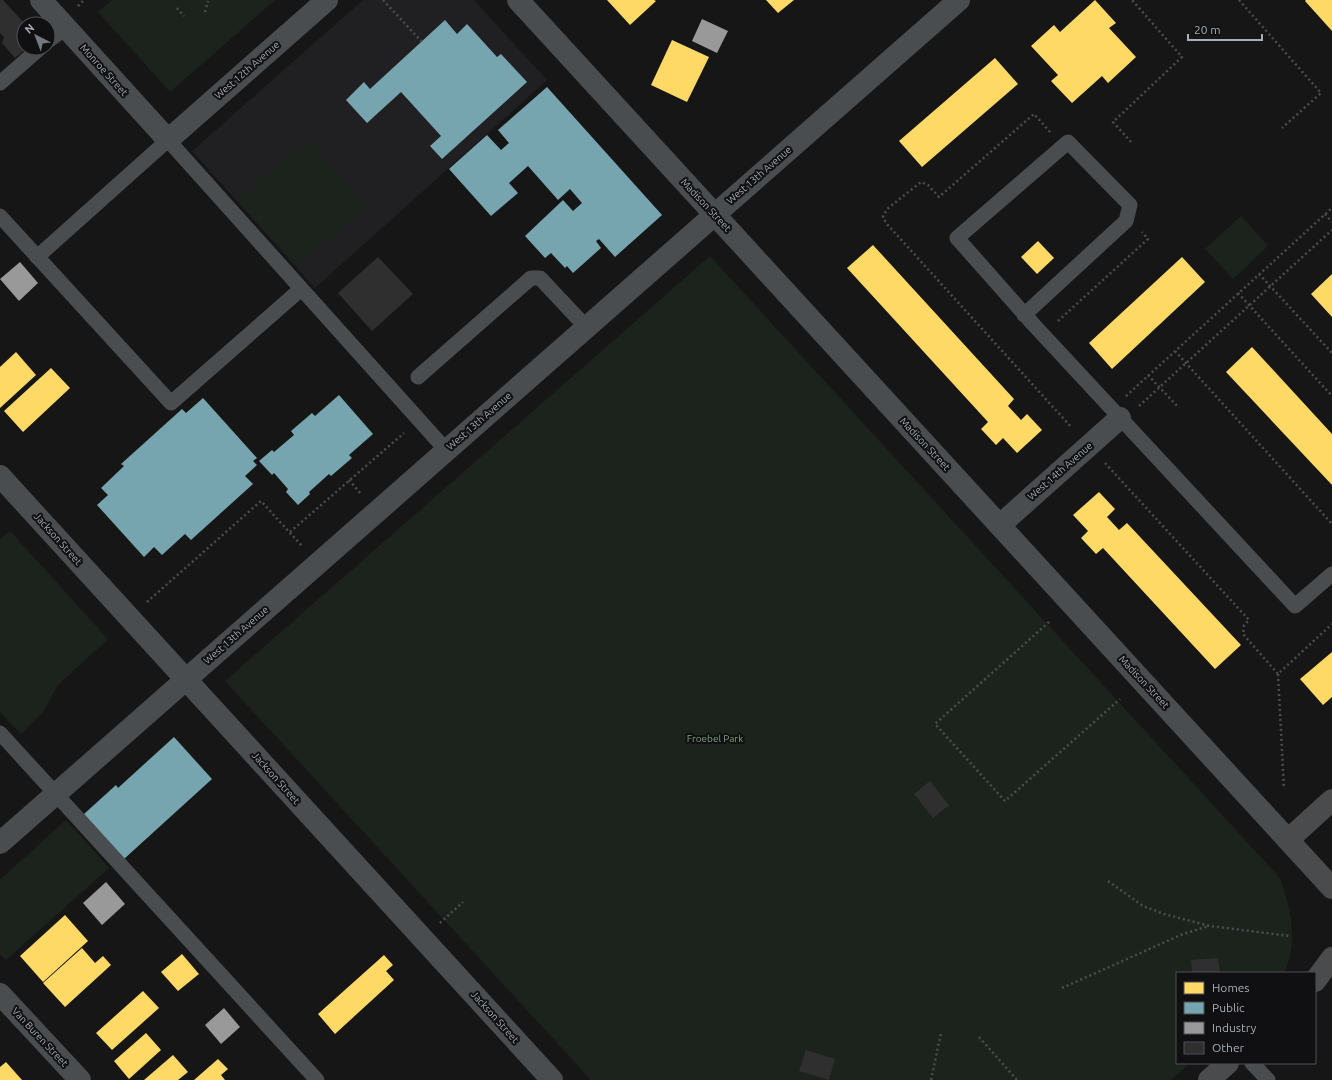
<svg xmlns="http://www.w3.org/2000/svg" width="1332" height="1080" viewBox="0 0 1332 1080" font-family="Ubuntu,sans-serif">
  <rect width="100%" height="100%" fill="#161616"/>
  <!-- built -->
  <polygon fill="#202022" points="363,0 474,0 547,80 315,288 192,151"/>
  <!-- green -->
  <g fill="#1c231c">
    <polygon points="112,0 275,0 170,92 98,12"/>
    <polygon points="309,139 368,207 296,267 237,198"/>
    <polygon points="1241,216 1268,246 1233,279 1205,249"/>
    <path d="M710,256L1280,878C1291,910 1299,942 1284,973H1177V1063H1190L1171,1080H591L225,681Z"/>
    <polygon points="10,531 108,639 58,685 43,712 21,734 0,712 0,540"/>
    <polygon points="66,820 109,868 6,960 0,954 0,880"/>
  </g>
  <!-- homes -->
  <g fill="#ffd966">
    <polygon points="607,0 654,0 656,1 630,25"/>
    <polygon points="766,0 794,0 778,13"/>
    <polygon points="1095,0 1116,23 1109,28 1136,57 1108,83 1102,76 1072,103 1051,81 1058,75 1031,46 1054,25 1060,32"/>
    <polygon points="1306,0 1332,0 1332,31 1305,1"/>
    <polygon points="672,40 709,57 687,102 651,85"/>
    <polygon points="995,58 1018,84 922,167 899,141"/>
    <polygon points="1038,241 1054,258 1037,274 1021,257"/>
    <polygon points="873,245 1014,399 1008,406 1021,420 1027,414 1042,430 1017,453 1003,438 996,445 981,429 988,422 847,268"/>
    <polygon points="1182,257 1205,282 1112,369 1089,343"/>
    <polygon points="1332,274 1332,317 1311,294"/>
    <polygon points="1252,347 1332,434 1332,485 1226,372"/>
    <polygon points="16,352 36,375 0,408 0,367"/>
    <polygon points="51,368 70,388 23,432 4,411"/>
    <polygon points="1099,492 1115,509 1107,517 1119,530 1127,523 1241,645 1215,669 1103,548 1096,554 1081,538 1088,531 1073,515"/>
    <polygon points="1332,652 1332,697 1323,705 1300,679"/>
    <polygon points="65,915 88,941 43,982 20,956"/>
    <polygon points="82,948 95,963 103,956 111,965 65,1007 43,983"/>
    <polygon points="182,954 199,974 178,991 161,972"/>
    <polygon points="384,955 393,965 386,971 394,980 335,1034 318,1014"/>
    <polygon points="143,991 159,1008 112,1050 96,1033"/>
    <polygon points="146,1033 161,1050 129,1079 114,1061"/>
    <polygon points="173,1055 188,1072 178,1080 144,1080"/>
    <polygon points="218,1059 228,1069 221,1075 225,1080 194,1080"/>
    <polygon points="6,1062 22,1080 0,1080 0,1067"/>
  </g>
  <!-- public -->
  <g fill="#76a5af">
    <polygon points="445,20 457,34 467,24 497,57 501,54 527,82 442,159 430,146 441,136 401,92 367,123 346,100 364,82 370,89"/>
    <polygon points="547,87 662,215 615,257 599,239 596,241 601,248 573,273 567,266 565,268 551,253 545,258 525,236 563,200 573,211 582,203 570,189 558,200 528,166 509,183 518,193 491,216 449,169 487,135 501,150 509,143 498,130"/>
    <polygon points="339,395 373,434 349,455 352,458 331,476 329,474 309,492 310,494 298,505 286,492 288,489 274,473 272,475 259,461 272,450 274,452 294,435 291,431 312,413 315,416"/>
    <polygon points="203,398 257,458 253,461 257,465 245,476 253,484 191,540 185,534 162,555 154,547 144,557 97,505 108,495 101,488 124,466 121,464 182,409 186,413"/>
    <polygon points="174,737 212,779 124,859 84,814 116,785 118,788"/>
  </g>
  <!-- industry -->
  <g fill="#999">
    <polygon points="702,19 728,31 717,53 692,41"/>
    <polygon points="20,262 38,283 19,301 0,279"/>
    <polygon points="106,882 125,904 102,925 83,903"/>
    <polygon points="224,1008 240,1027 221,1044 205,1025"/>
  </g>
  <!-- building -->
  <g fill="#2f2f30">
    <polygon points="0,0 3,0 24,23 24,48 27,48 15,58 2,43 4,37 0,33"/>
    <polygon points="378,257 413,294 372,331 338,293"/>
    <polygon points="930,781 949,805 933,818 914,794"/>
    <polygon points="1218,958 1220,973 1192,973 1191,960"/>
    <polygon points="806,1050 835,1059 829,1080 799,1071"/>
  </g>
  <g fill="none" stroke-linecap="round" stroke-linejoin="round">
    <!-- path -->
    <g stroke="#4c4d51" stroke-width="2.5" stroke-dasharray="2 3" stroke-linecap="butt">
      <polyline points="383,0 422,42"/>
      <polyline points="1239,0 1321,93 1282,128"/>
      <polyline points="78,6 84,0"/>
      <polyline points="177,8 184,16"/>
      <polyline points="205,12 208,1"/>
      <polyline points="1050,132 1034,114 939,197 928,185 921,182 887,209 883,217 886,223 1072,428"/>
      <polyline points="1131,142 1113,122 1182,57 1132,0"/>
      <polyline points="1325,214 1332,222"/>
      <polyline points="1259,274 1332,353"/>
      <polyline points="1238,293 1332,396"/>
      <polyline points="1058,321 1148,239 1142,232"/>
      <polyline points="1175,351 1332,524"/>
      <polyline points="1148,375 1179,408"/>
      <polyline points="1126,396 1332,208"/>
      <polyline points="1139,406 1332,230"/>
      <polyline points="1105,463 1249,620 1244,625 1243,634 1278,674 1332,624"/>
      <polyline points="349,480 361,494"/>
      <polyline points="290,532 404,433"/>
      <polyline points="147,602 261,501 302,546"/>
      <polyline points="1049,622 935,724 1005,801 1120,699"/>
      <polyline points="1278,674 1284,789"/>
      <polyline points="1108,881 1143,906 1164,914 1210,926 1290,936"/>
      <polyline points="440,923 463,902"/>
      <polyline points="1062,988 1183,934 1209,926"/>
      <polyline points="979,1037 1017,1080"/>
      <polyline points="931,1080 941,1033"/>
    </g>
    <!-- service -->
    <g stroke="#4a4d4f" stroke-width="15">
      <polyline points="48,41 66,28"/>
      <polyline points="0,83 40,48"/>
      <polyline points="0,216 171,403 301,289"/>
      <polyline points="37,257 168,140 446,450"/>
      <polyline points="1024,315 1126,221 1130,205 1068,142 957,238 1033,324 1295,606 1332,574"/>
      <polyline points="418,377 531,278 540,278 587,328"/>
      <polyline points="0,733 317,1080"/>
      <polyline points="1252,1063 1268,1080"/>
    </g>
    <!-- minor -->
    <g stroke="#4a4d4f" stroke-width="22">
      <polyline points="41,0 168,140 327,0"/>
      <polyline points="0,476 552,1080"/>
      <polyline points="1000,525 1120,418"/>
      <polyline points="0,843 959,0"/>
      <polyline points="0,994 80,1080"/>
    </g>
    <!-- tertiary -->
    <polyline stroke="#4a4d4f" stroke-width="22" points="518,0 1288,840"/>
    <!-- secondary -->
    <g stroke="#494b4d" stroke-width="22">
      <polyline points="1332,800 1288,840 1332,888"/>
      <polyline points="1315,981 1332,958"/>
      <polyline points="1209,1080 1228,1063"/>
    </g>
  </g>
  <g text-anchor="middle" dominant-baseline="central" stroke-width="4" stroke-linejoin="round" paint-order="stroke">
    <!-- street labels -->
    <g font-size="10" fill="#a7afb7" stroke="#101012">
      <text transform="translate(104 70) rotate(48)">Monroe Street</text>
      <text transform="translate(247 70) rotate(-41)">West 12th Avenue</text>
      <text transform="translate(759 175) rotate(-41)">West 13th Avenue</text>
      <text transform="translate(706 205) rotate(47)">Madison Street</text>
      <text transform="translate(479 421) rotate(-41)">West 13th Avenue</text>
      <text transform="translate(925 444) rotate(47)">Madison Street</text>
      <text transform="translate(1060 471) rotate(-41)">West 14th Avenue</text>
      <text transform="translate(58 539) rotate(48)">Jackson Street</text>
      <text transform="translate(236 635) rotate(-41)">West 13th Avenue</text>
      <text transform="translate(1144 682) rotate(47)">Madison Street</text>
      <text transform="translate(276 778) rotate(48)">Jackson Street</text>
      <text transform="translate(495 1017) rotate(48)">Jackson Street</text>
      <text transform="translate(40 1037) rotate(47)">Van Buren Street</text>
    </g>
    <!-- park labels -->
    <g font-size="10" fill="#82a37d" stroke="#101012">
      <text x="715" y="738">Froebel Park</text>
    </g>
  </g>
  <!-- legend -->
  <rect x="1176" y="972" width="140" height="92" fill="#101012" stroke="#4c5054"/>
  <rect x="1184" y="982" width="20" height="12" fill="#ffd966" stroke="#4c5054"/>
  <text x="1212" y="992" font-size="12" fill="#a7afb7">Homes</text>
  <rect x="1184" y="1002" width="20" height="12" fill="#76a5af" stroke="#4c5054"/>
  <text x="1212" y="1012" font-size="12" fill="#a7afb7">Public</text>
  <rect x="1184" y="1022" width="20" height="12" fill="#999999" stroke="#4c5054"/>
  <text x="1212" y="1032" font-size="12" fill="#a7afb7">Industry</text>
  <rect x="1184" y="1042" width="20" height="12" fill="#2f2f30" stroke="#4c5054"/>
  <text x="1212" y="1052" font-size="12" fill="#a7afb7">Other</text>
  <!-- north arrow -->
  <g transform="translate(36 36) rotate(318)"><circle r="19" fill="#101012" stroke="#4c5054"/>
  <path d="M0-3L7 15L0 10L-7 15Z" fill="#74797f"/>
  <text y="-6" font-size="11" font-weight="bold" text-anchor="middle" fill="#a7afb7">N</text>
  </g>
  <!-- scale -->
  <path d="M1188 34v6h74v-6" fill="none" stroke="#a7afb7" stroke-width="2"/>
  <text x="1194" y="34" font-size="12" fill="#a7afb7" stroke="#101012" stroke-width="3" paint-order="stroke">20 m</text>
</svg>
